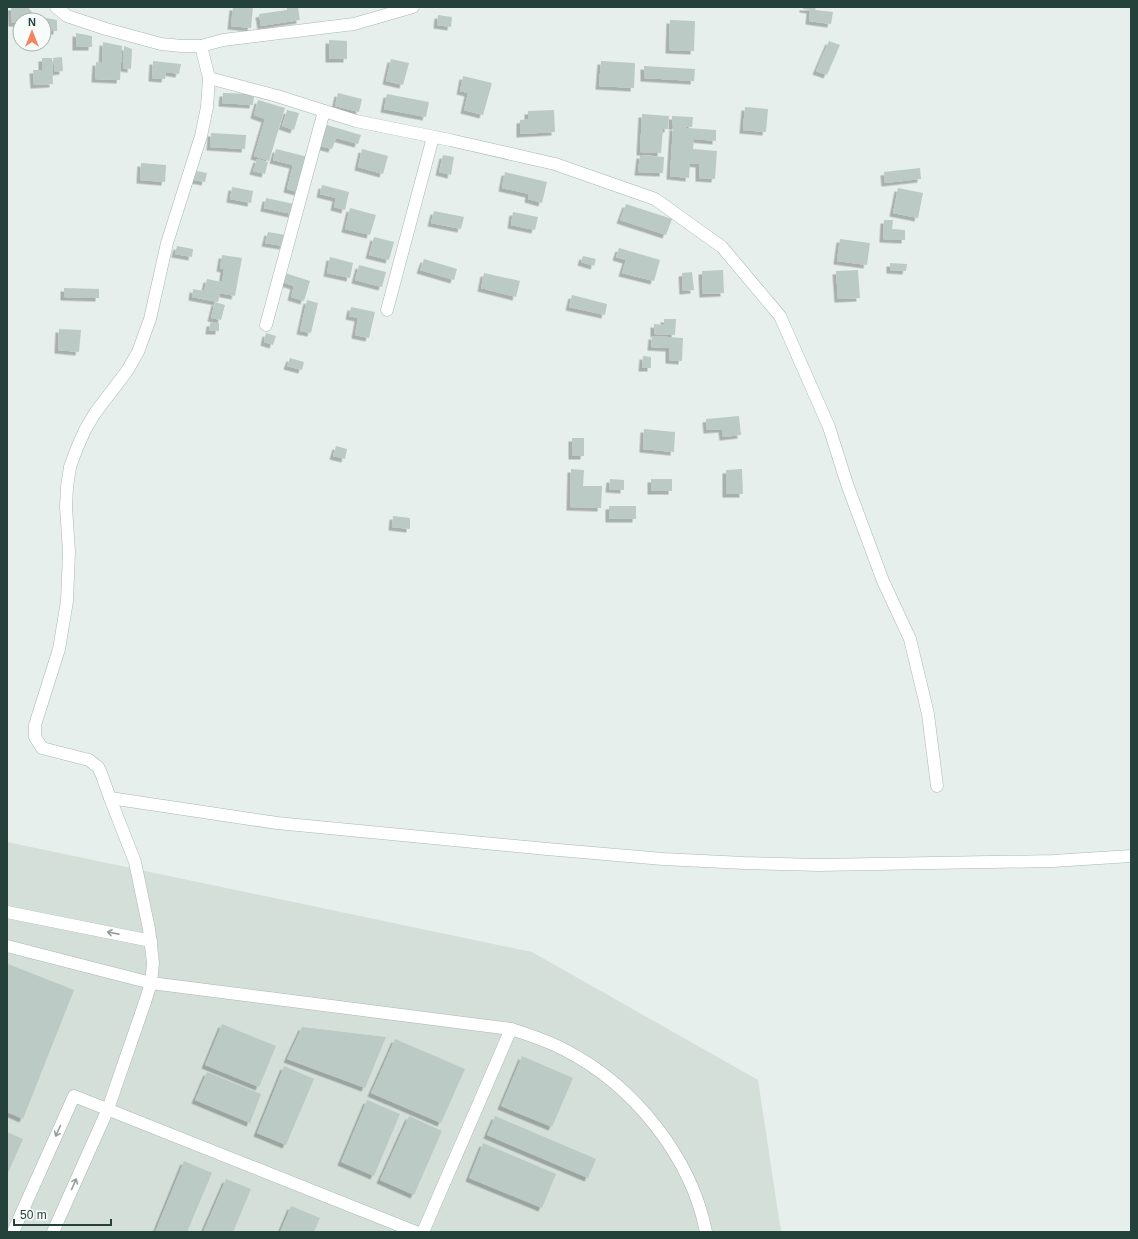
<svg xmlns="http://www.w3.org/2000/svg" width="1138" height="1239" viewBox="0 0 1138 1239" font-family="Arial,sans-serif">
  <defs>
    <filter id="shadow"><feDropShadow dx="-3.5" dy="3.5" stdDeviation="0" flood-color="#0004"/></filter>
  </defs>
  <rect width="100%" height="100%" fill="#e6efeb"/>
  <!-- built -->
  <polygon fill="#d4dfda" points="7,842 532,952 758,1080 781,1232 7,1232"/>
  <!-- building -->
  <g fill="#bbcac4" filter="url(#shadow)">
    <polygon points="11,7 28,7 33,14 38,14 38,20 20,20 20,23 12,23"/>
    <polygon points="233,7 253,7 251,28 231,26"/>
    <polygon points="287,7 298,7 300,20 261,26 259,14 287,10"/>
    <polygon points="803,7 816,7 815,10 833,12 831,24 809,21 810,10 803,9"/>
    <polygon points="438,15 452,17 451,27 437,25"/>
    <polygon points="41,17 57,20 57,31 44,31 44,20 41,20"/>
    <polygon points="670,20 695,21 694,51 669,50"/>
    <polygon points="76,33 92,36 92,47 76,47"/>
    <polygon points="329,40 347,41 347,59 329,59"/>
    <polygon points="829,41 840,45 827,75 816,71"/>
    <polygon points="103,42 122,46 120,80 95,79 96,62 102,63"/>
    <polygon points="124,46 132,49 131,69 123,68"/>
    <polygon points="62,57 63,71 55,72 53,58"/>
    <polygon points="42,58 52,58 53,84 34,85 33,70 42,70"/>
    <polygon points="391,59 409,63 403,85 386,81"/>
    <polygon points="153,61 181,64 179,74 166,72 165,79 152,78"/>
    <polygon points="601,61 635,63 634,88 599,86"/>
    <polygon points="644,66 695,69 694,81 644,78"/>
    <polygon points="463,76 492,83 483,115 464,110 468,93 460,91"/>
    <polygon points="223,93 254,94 253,105 222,103"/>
    <polygon points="338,93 362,99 359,112 335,106"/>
    <polygon points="387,94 429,102 426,117 384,109"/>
    <polygon points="258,100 285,108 269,161 254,156 265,119 254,115"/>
    <polygon points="745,107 768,109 766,132 743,130"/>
    <polygon points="287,110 299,113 294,130 282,126"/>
    <polygon points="554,110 555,132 520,134 520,120 528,119 528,111"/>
    <polygon points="642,114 669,116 668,129 663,129 661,153 640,152"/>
    <polygon points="672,116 693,117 692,127 672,126"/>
    <polygon points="327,125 361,135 358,144 336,138 332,149 320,146"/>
    <polygon points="673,127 716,130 716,141 694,139 693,149 717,151 715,179 699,178 699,164 690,163 689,178 670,176"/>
    <polygon points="211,133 246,135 245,149 210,147"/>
    <polygon points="276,149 308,157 298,192 287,189 293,165 273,160"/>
    <polygon points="362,149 388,156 383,174 358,167"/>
    <polygon points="443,155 454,157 451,175 439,172"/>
    <polygon points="640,155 664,157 663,173 638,172"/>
    <polygon points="257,159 268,162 265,174 253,171"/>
    <polygon points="141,163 166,165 165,182 140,180"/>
    <polygon points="920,168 921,179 885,183 884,172"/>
    <polygon points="191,170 207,173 205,182 189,179"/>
    <polygon points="505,172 547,182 542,203 528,199 529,194 502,188"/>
    <polygon points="322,185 349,192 345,210 334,207 336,198 320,194"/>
    <polygon points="232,187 253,191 251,203 230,199"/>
    <polygon points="898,188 923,193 918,218 893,213"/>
    <polygon points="266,198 294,204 292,214 264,208"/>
    <polygon points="626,204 672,219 666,235 620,220"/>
    <polygon points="350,208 376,215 370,235 345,229"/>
    <polygon points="434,211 464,217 461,229 431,223"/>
    <polygon points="513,212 538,217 535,230 511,225"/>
    <polygon points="884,220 893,220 892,229 905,230 905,240 883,239"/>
    <polygon points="268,232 286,235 283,246 265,243"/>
    <polygon points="374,237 394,242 389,260 369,255"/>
    <polygon points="840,239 870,243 867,265 837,261"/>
    <polygon points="177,246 193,249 192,257 175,254"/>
    <polygon points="619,248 660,260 654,281 622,273 626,260 616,257"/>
    <polygon points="222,255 242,258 235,296 209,291 220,294 218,302 192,297 193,289 204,291 207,279 222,282 224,269 220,268"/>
    <polygon points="583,256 596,259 594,266 581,262"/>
    <polygon points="330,257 353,263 350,278 327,273"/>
    <polygon points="424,259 457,269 454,280 420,270"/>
    <polygon points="890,263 907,264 906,271 890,270"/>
    <polygon points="359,265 386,272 382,287 355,280"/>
    <polygon points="723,270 724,293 703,294 702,271"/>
    <polygon points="858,270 860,298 838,299 836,271"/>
    <polygon points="692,272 694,290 683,291 682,273"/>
    <polygon points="285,273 310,281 304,301 291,297 294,286 282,282"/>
    <polygon points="484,273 520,281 516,297 481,288"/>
    <polygon points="64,288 99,289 99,298 64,297"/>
    <polygon points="572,295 607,304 605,315 569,307"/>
    <polygon points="307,300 318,303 311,333 300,331"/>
    <polygon points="215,302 225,305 221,320 211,318"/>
    <polygon points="351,307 375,312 369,338 355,335 358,318 349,316"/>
    <polygon points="664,319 676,319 675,335 654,334 654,324 664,325"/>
    <polygon points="210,323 219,323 219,331 209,331"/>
    <polygon points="59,329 81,330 79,352 58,350"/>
    <polygon points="266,333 276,336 273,345 264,342"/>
    <polygon points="652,336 683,338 682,361 669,360 669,348 651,347"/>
    <polygon points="643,356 651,357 651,368 642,368"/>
    <polygon points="290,358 304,362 302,370 287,366"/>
    <polygon points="739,416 741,435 723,437 722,429 707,430 706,419"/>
    <polygon points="644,429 675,432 674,452 643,449"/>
    <rect x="572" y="438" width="12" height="18"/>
    <polygon points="336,446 347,449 345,459 333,456"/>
    <polygon points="571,469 584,470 583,486 602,486 601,508 570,507"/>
    <polygon points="742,469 743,494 726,494 726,470"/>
    <polygon points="610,479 624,480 624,490 609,489"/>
    <rect x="651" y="479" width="21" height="12"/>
    <rect x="609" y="506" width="27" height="13"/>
    <polygon points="393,516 410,518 410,529 392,527"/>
    <polygon points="8,964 74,990 23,1119 7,1112 7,967"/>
    <polygon points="222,1024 276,1046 259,1087 205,1065"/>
    <polygon points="302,1027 386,1037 365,1088 287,1059"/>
    <polygon points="395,1039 465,1069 441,1123 371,1093"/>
    <polygon points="522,1056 573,1078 552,1127 501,1106"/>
    <polygon points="284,1066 314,1079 286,1145 257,1133"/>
    <polygon points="207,1072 261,1094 250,1123 195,1100"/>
    <polygon points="367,1100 400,1114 374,1176 341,1162"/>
    <polygon points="409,1116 442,1131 414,1195 380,1180"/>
    <polygon points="495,1116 596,1159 588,1178 487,1135"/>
    <polygon points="7,1132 23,1139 7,1175"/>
    <polygon points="483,1143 556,1174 542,1208 469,1178"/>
    <polygon points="184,1161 212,1173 187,1232 155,1232"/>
    <polygon points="226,1179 251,1189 233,1232 203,1232"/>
    <polygon points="291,1206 320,1218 314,1232 280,1232"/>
  </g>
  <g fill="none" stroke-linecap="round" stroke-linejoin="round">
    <defs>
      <g id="minor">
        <polyline points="56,7 67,16 106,29 161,44 182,46 201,46 223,40 354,24 413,7"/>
        <polyline points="209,78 277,96 356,121 450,140 555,164 655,199 722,247 780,316 829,427 847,484 883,581 910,639 928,714 937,786"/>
        <polyline points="387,310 433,137"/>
        <polyline points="266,325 324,111"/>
        <polyline points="110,798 277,823 547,849 663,859 744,863 819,865 1053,861 1131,856"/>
        <polyline points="7,912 151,941"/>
        <path d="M7,946L151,983L511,1029C530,1035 548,1041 565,1050C633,1085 691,1156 706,1232"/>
        <polyline points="13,1232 74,1096 416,1232"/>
        <polyline points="53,1232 108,1109 145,1002 151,983 153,963 149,929 135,862 110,798 101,773 98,767 89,760 42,748 35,737 35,725 59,649 67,601 69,552 66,507 67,487 70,467 77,448 85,430 95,413 127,371 138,352 150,319 167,243 201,136 207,107 209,78 201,46"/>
        <polyline points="423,1232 511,1029"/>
      </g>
    </defs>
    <!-- minor casing -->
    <use href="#minor" stroke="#a8b8b2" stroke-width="13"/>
    <!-- minor -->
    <use href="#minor" stroke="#fff" stroke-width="12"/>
  </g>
  <!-- one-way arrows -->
  <defs><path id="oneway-shaft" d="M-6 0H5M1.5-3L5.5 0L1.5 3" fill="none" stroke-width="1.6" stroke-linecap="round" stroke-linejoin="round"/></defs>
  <g stroke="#92a09c">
    <use href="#oneway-shaft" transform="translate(113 933) rotate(-169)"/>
    <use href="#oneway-shaft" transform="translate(58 1131) rotate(114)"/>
    <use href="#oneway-shaft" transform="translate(74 1184) rotate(-66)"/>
  </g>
  <!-- border -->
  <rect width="1138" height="1239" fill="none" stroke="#24423a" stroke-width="16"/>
  <!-- north arrow -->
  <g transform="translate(32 32)"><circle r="19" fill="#f7fbf9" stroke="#a3b1ad"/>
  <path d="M0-3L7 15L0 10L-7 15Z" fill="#f4845f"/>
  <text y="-6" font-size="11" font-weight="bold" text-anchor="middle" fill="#24423a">N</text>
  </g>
  <!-- scale -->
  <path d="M14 1219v6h97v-6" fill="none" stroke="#24423a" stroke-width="2"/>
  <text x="20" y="1219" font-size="12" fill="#24423a" stroke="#f7fbf9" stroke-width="3" paint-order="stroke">50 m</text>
</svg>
